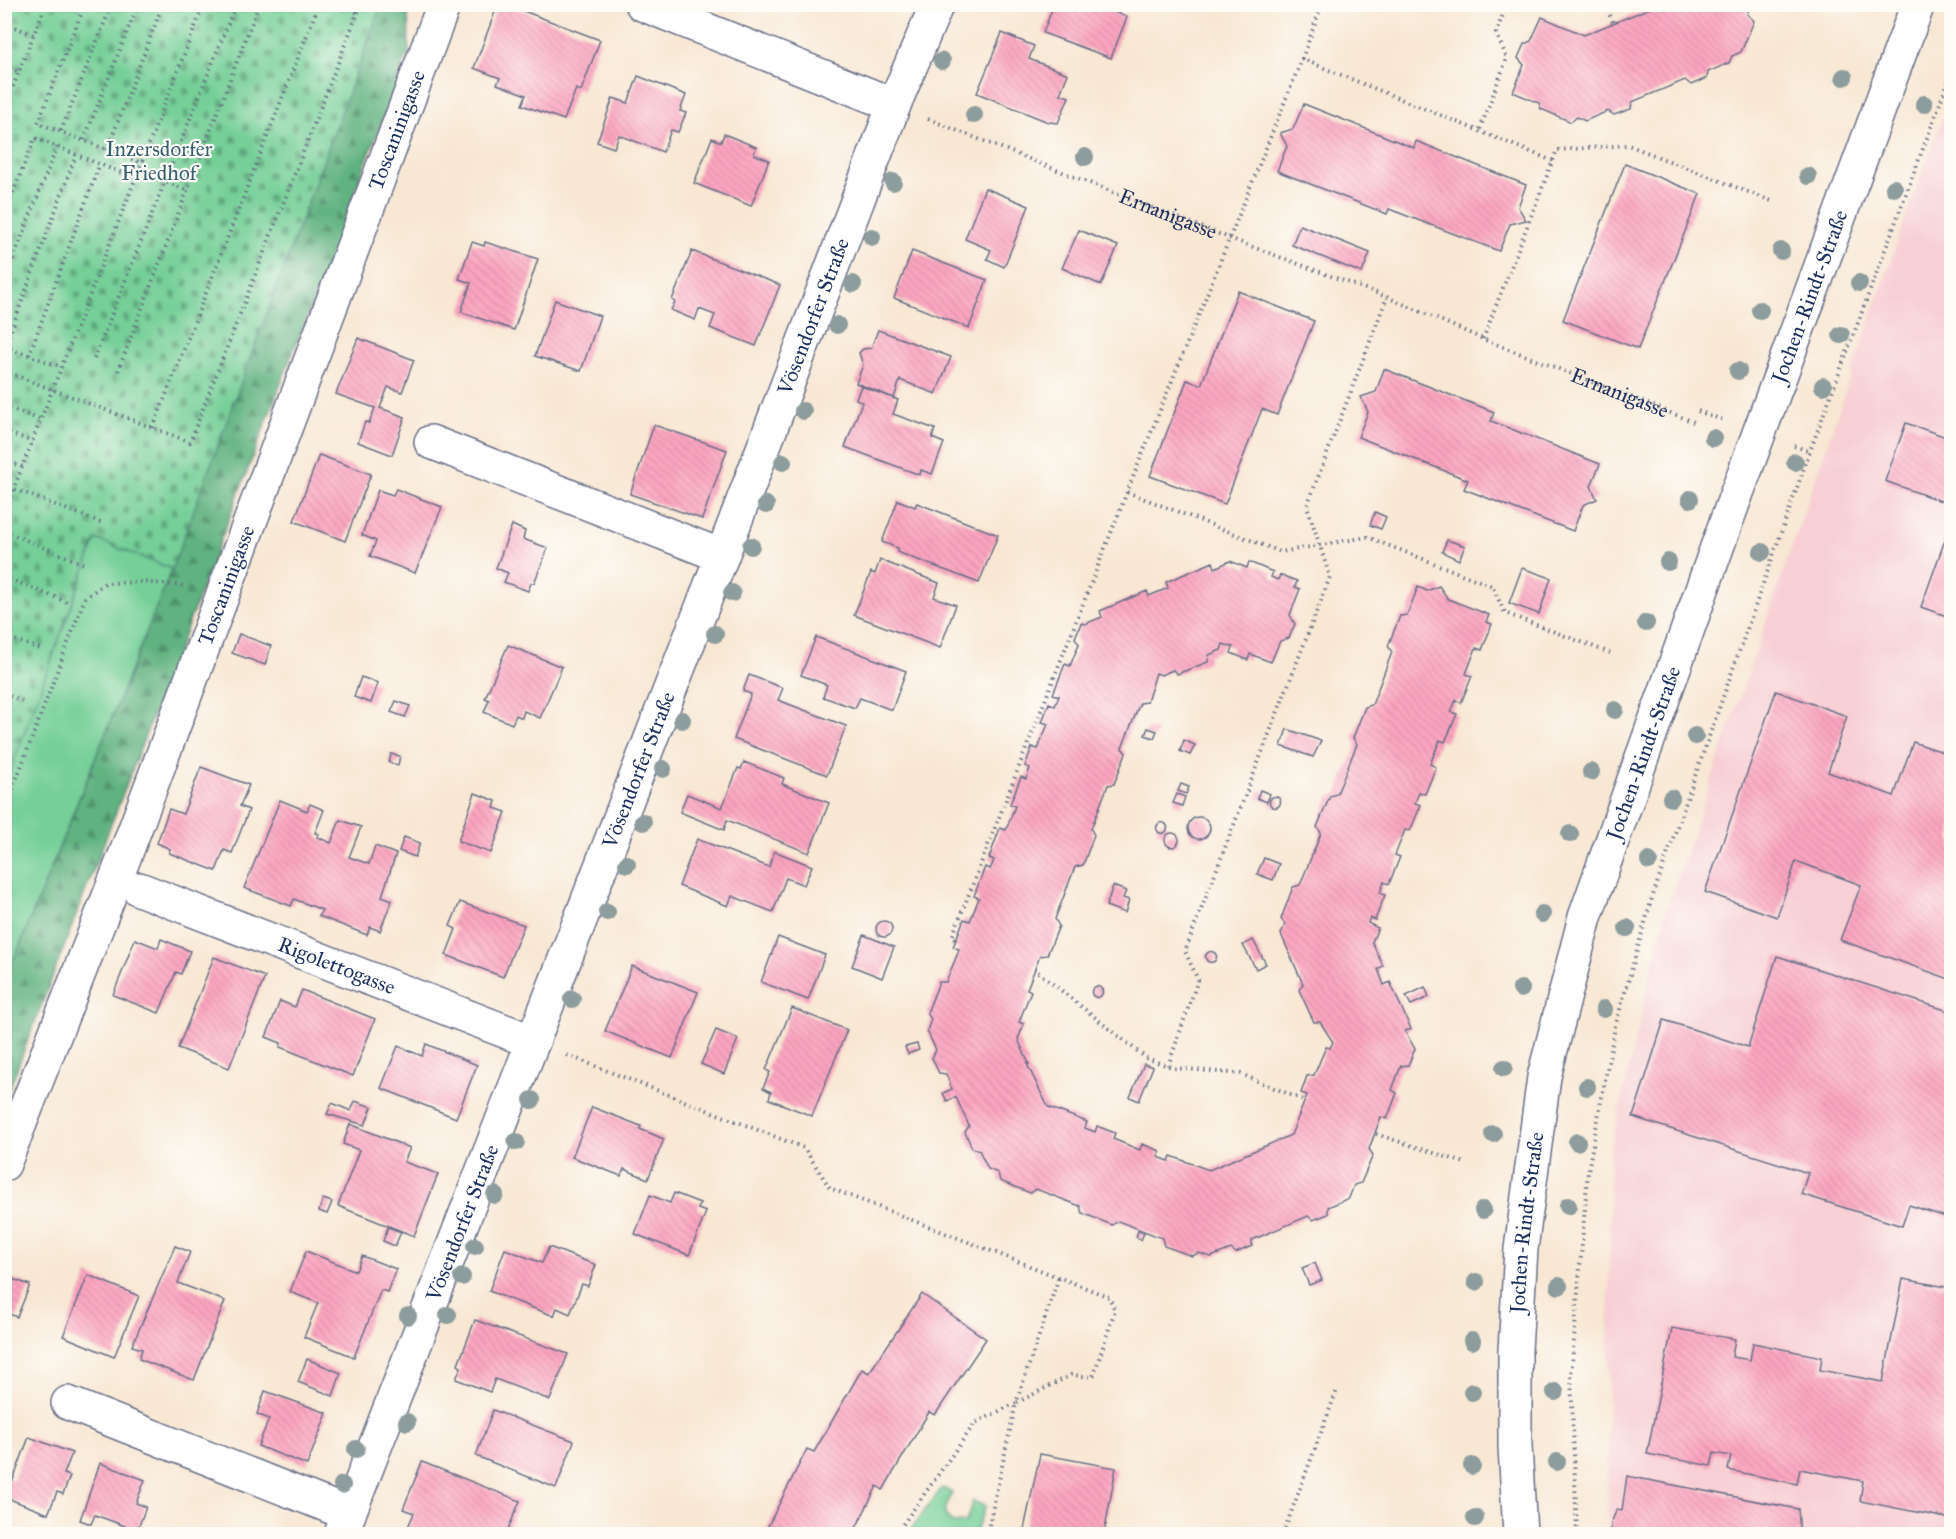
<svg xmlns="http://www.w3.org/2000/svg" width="1956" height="1539" viewBox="0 0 1956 1539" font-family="'IM FELL Great Primer',serif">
  <defs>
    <pattern id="forest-firs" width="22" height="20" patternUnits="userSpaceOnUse" patternTransform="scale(1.5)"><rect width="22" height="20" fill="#60b280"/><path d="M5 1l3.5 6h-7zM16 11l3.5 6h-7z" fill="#4e916c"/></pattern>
    <pattern id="cemetery-stones" width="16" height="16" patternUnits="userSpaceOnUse" patternTransform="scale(1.5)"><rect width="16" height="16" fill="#75cf97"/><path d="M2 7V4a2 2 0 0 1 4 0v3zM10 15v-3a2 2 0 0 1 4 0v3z" fill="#5fa87e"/></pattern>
    <pattern id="building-back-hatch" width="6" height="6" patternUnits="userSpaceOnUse" patternTransform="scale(1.5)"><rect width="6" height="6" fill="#fca5c0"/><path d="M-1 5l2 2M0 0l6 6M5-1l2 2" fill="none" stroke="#d78ea7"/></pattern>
  </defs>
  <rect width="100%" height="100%" fill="#fdfcf7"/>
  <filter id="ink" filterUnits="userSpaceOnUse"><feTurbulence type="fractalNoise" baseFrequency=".0167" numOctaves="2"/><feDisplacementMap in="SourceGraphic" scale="12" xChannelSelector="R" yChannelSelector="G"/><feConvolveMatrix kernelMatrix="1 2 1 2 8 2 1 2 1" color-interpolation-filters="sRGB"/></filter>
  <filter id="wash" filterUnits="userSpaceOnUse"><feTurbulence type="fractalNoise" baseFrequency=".008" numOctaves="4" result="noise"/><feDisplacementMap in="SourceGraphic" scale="24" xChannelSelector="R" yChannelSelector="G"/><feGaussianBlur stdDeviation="1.35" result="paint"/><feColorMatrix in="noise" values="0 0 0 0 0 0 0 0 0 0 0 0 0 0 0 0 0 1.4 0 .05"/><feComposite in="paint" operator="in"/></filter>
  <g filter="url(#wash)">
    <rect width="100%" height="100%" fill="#f8e7d3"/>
    <!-- built -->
    <polygon fill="#f7cfd4" points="1951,95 1951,1534 1607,1534 1610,1149 1665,914 1908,210"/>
    <!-- green -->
    <g fill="#75cf97" stroke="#487f7a" stroke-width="1.5">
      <polygon points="96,539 172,569 5,982 5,785"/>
      <polygon points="942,1488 952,1492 944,1513 952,1523 966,1522 973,1501 985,1506 975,1534 907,1534"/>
    </g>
    <!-- forest -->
    <polygon fill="url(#forest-firs)" stroke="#3e706f" stroke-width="1.5" points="381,5 408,5 409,51 5,1100 5,982 172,569"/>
    <!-- cemetery -->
    <polygon fill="url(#cemetery-stones)" stroke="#487f7a" stroke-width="1.5" points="5,4 381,5 172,569 96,539 5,785"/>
    <g id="blocks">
      <!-- building -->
      <g fill="url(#building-back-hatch)">
        <polygon points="498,4 505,4 600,40 581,91 576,89 564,120 522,105 526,95 497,84 500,78 474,68"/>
        <polygon points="1054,4 1094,4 1127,17 1111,58 1043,33"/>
        <polygon points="1660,4 1751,4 1747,14 1754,21 1741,52 1732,56 1729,63 1708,72 1707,78 1691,85 1685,80 1632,102 1631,109 1614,115 1608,111 1585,121 1577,117 1571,122 1541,109 1539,103 1513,92 1524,65 1518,58 1524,44 1531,41 1542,17 1584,35"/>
        <polygon points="1002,33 1034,46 1029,59 1068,74 1060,94 1069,97 1058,123 1048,122 977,93"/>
        <polygon points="638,76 686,95 680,111 686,113 678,132 671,130 663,152 619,135 614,148 597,142 613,98 628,103"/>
        <polygon points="1304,104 1414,148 1416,141 1526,185 1518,207 1526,220 1510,224 1499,251 1389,209 1387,214 1277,171 1287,146 1280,133 1293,129"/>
        <polygon points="724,134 756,147 754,154 769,160 751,206 694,183 712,138 721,142"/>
        <polygon points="1625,164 1700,194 1638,349 1563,320"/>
        <polygon points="985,188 1029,206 1004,267 987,259 991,250 965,239"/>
        <polygon points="1300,225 1370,253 1362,273 1292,245"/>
        <polygon points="1079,230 1118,246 1101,285 1062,268"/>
        <polygon points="472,242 484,246 485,242 538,259 514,330 461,312 471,283 459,279"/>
        <polygon points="692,251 780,285 756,346 710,328 715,315 699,309 695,320 671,310 675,302 672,300"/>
        <polygon points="912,251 987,280 969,328 894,298"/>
        <polygon points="1238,291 1314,321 1277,415 1262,409 1225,504 1150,476 1187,380 1201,385"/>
        <polygon points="555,300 600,316 581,371 535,356"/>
        <polygon points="878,330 951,357 936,394 900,380 894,398 856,383 863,365 859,353 863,349 871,348"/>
        <polygon points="358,338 414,360 402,392 388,387 380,408 405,417 392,455 358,442 365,422 369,423 375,408 336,394"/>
        <polygon points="1384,369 1494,412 1491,421 1600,464 1591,486 1597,499 1583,505 1573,531 1464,489 1468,480 1358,437 1368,412 1361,397 1376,392"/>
        <polygon points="861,386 898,400 893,414 935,429 932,438 944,443 932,474 921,470 920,475 845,447 862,402 856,399"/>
        <polygon points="1906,423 1952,439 1952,505 1885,481"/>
        <polygon points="654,425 727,450 702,519 630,494"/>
        <polygon points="319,455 371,474 345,541 294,521"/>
        <polygon points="396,489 442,507 415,573 370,556 376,541 362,535 378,490 393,495"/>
        <polygon points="898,500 915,507 917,503 998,535 979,583 897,552 898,548 882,542"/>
        <polygon points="1375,512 1386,517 1381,529 1370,525"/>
        <polygon points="1951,523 1952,523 1952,618 1921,607"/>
        <polygon points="512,525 525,531 523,539 548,548 534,583 531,583 528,591 504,582 508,573 496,568"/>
        <polygon points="1447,540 1465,546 1459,560 1442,552"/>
        <polygon points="880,560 939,583 934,597 956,605 940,648 854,615 871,572 875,574"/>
        <polygon points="1230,561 1247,568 1249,562 1273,572 1271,577 1278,580 1280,575 1297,581 1295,587 1300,589 1290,615 1295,624 1289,638 1280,641 1271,662 1250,654 1248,660 1231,653 1233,647 1223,644 1221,650 1209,655 1208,662 1177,674 1173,670 1161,675 1156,673 1147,702 1140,703 1122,748 1126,753 1114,784 1108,785 1091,829 1094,835 1083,865 1075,867 1055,919 1059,926 1047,955 1040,956 1027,989 1031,991 1019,1022 1024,1024 1018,1039 1029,1064 1027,1064 1048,1107 1087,1122 1085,1128 1095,1132 1097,1126 1115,1133 1113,1139 1140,1150 1142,1144 1160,1151 1158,1157 1169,1161 1171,1156 1209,1170 1291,1135 1307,1095 1301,1093 1307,1076 1314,1075 1326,1047 1330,1048 1333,1042 1320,1022 1314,1022 1299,990 1303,984 1281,934 1285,924 1281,919 1293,887 1300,885 1321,833 1317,827 1330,796 1337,794 1357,744 1353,738 1365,707 1372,705 1392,652 1388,646 1400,616 1407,615 1418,587 1427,591 1439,586 1448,599 1489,615 1486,622 1492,624 1482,650 1476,648 1466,674 1472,676 1461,703 1456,700 1451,712 1457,714 1445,742 1440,740 1430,764 1436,767 1425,794 1419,792 1417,798 1415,803 1421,805 1410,831 1405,830 1395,855 1400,857 1389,884 1384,882 1380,893 1385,895 1375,920 1370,918 1368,923 1378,928 1372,942 1383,966 1378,969 1384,985 1390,982 1411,1029 1405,1031 1415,1049 1408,1065 1401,1066 1392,1090 1397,1093 1387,1119 1381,1117 1369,1149 1373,1155 1361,1183 1354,1185 1349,1198 1328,1207 1328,1214 1313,1220 1308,1216 1252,1240 1252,1246 1236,1253 1231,1249 1211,1257 1199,1253 1192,1256 1164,1246 1162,1238 1118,1221 1112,1225 1082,1213 1080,1206 1036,1189 1030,1193 1000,1181 998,1173 988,1169 979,1150 972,1148 965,1132 969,1126 956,1097 947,1101 943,1093 952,1089 946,1074 939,1073 932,1058 936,1050 927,1031 931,1019 927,1013 939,982 946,982 957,955 959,949 953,947 964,919 970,921 979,898 974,896 985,867 990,869 992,865 994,860 989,858 1000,828 1006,830 1015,806 1010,804 1021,777 1026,779 1030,768 1025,766 1032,747 1038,749 1048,724 1042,722 1049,703 1055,706 1059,696 1053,694 1065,664 1070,666 1079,644 1075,638 1081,623 1085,624 1102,617 1100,611 1147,591 1149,596 1168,588 1166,582 1213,562 1215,568"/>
        <polygon points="1522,568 1551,578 1539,614 1509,603"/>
        <polygon points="239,634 271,646 265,665 232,653"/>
        <polygon points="816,637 906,671 892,710 860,698 855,708 823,697 827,685 801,675"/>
        <polygon points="508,645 562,667 540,718 524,711 522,718 516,715 512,724 484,712 489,700 485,698"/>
        <polygon points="749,675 783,688 778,700 846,726 827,775 734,739 751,694 743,691"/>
        <polygon points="361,677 378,683 371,703 354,697"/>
        <polygon points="1776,691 1847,716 1828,772 1894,796 1913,742 1952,755 1952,980 1840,940 1861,885 1796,861 1777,917 1705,892"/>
        <polygon points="396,701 410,706 405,717 391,712"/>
        <polygon points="1148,728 1157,731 1154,738 1145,735"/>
        <polygon points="1287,729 1321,741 1313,757 1281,746"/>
        <polygon points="1184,740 1195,745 1190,755 1180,751"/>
        <polygon points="391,754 400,756 398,765 389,763"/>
        <polygon points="744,762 784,778 782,784 829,803 809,853 727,820 724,830 680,812 687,794 722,808 738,768 741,769"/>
        <polygon points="201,767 249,785 240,806 249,810 232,853 224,850 216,871 169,853 170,849 157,843 169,809 183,814"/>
        <polygon points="1181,784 1189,787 1186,794 1178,791"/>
        <polygon points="1260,790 1270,794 1267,802 1257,798"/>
        <polygon points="475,793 496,801 494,808 506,812 491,853 458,841"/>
        <polygon points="1177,794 1185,797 1182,806 1173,803"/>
        <circle cx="1275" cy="802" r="5.5"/>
        <polygon points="280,800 307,811 310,804 324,810 315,833 319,834 317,837 331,843 340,820 361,827 349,857 369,864 375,846 396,854 382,896 392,900 380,931 370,927 367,935 319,916 322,910 294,899 291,906 244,888"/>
        <circle cx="1199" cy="828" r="11"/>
        <circle cx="1162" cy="828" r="5.5"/>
        <circle cx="1172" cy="840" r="7"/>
        <polygon points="404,837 420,843 415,857 399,851"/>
        <polygon points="697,839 769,867 774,851 812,866 804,885 786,878 773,912 732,896 728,906 679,886"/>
        <polygon points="1264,858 1279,864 1273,880 1257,874"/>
        <polygon points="1113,886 1126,891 1123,898 1129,900 1125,913 1106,906"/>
        <polygon points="460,902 524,925 503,977 446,955 456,929 450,926"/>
        <circle cx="884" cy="929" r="8"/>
        <polygon points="864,935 894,947 882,978 852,966"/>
        <polygon points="778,937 825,955 808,1000 761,982"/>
        <polygon points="135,939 158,948 161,939 190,951 181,974 176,972 159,1013 113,995"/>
        <polygon points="1253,940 1266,964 1256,969 1243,945"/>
        <circle cx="1211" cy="957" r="5.5"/>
        <polygon points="1777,956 1952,1012 1952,1219 1909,1205 1902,1226 1801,1194 1808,1173 1633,1117 1664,1020 1748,1047"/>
        <polygon points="214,957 265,977 229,1068 178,1048"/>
        <polygon points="632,966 698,992 672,1058 605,1031"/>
        <circle cx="1097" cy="992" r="5.5"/>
        <polygon points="1425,987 1429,997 1411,1005 1406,996"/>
        <polygon points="302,990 375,1019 353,1076 280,1047 281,1043 266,1037 280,1001 295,1007"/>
        <polygon points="792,1008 847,1030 812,1116 769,1099 771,1092 763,1088 770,1072 766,1070"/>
        <polygon points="716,1030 738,1039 724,1074 701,1064"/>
        <polygon points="426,1044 477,1065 456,1118 381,1088 398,1046 422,1056"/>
        <polygon points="917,1044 919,1050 908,1054 905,1047"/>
        <polygon points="1144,1064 1153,1067 1139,1101 1130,1097"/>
        <polygon points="355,1101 372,1107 365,1125 327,1114 332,1103 351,1111"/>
        <polygon points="592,1107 641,1126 640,1129 664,1139 648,1179 624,1169 621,1176 572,1157"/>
        <polygon points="350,1124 410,1148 404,1162 438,1174 414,1236 338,1206 359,1150 343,1144"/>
        <polygon points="674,1193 700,1203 698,1209 706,1212 689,1255 635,1234 650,1195 670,1203"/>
        <polygon points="323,1199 332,1202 327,1214 319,1211"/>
        <polygon points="388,1227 401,1232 395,1246 383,1241"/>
        <polygon points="1138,1231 1144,1233 1141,1240 1136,1237"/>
        <polygon points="175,1246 190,1252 178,1283 225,1301 194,1380 139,1359 142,1349 132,1346"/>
        <polygon points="549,1247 596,1265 588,1286 582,1284 570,1314 557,1308 554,1316 489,1291 505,1249 542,1263"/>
        <polygon points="306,1251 356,1271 362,1256 396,1269 387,1292 381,1290 354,1357 304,1337 318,1303 290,1292"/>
        <polygon points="1315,1263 1322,1280 1309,1285 1302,1268"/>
        <polygon points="88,1275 139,1296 114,1357 63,1336"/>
        <polygon points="4,1276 30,1285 17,1317 4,1312"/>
        <polygon points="1903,1279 1952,1288 1952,1519 1860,1501 1863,1481 1800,1469 1797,1484 1728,1470 1731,1456 1714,1453 1711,1466 1647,1454 1672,1328 1735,1339 1732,1357 1750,1360 1753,1343 1822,1357 1820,1370 1883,1382"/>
        <polygon points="922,1294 986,1339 935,1415 929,1412 883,1490 877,1486 853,1534 764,1534 807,1449 814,1452 862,1369 869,1373"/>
        <polygon points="475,1320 568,1354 550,1400 495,1379 490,1392 456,1379 461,1367 458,1365"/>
        <polygon points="307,1359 341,1373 333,1396 298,1382"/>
        <polygon points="265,1391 327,1413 307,1465 258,1446 269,1419 257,1414"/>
        <polygon points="493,1410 574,1441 556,1488 476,1456"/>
        <polygon points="29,1437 72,1453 64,1474 70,1476 63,1494 57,1492 48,1514 7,1498 4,1505 4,1477 13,1480"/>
        <polygon points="1040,1454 1116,1468 1104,1534 1023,1534"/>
        <polygon points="422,1462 520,1501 506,1534 405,1534 414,1513 403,1509"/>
        <polygon points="100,1463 145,1480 136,1503 146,1507 136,1534 124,1529 125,1526 95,1515 91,1524 80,1520"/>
        <polygon points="1627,1476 1798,1509 1800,1534 1611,1534 1611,1523 1617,1509 1622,1510"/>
      </g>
    </g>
  </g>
  <g filter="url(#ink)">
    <use href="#blocks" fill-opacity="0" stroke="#686f87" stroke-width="1.5"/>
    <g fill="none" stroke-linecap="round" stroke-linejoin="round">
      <defs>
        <g id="minor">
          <polyline points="642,4 894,105"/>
          <polyline points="431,442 722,556"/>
          <path id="s2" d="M139,889L533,1042"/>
          <path id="s3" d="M4,1164L126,853L444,4"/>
          <polyline points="68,1403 349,1514"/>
          <path id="s4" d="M341,1534L722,556L894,105L937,4"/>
          <path id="s5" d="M1520,1534L1515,1446V1350L1521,1249L1544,1077L1585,917L1725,525L1918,4"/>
        </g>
      </defs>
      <!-- minor casing -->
      <use href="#minor" stroke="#686f87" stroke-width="36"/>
      <!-- path -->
      <g stroke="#686f87" stroke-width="4" stroke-dasharray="1.5 4.5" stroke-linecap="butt">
        <polyline points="85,4 38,123 142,163"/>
        <polyline points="339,4 358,13"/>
        <polyline points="1605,4 1613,23"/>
        <polyline points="4,23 34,35"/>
        <polyline points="1302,59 1322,4"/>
        <polyline points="4,66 19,72"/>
        <polyline points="4,109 46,4"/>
        <path id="s1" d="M928,119L1229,238L1387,297L1483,339L1694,422"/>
        <polyline points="1480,129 1507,58 1496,33 1507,4"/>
        <polyline points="61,131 112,4"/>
        <polyline points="84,140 138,4"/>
        <polyline points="107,150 163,4"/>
        <polyline points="139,171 188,191"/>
        <polyline points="4,215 35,138 136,179"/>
        <polyline points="4,282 57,147"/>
        <polyline points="1483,339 1557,150 1628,145 1774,202"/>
        <polyline points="5,347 76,155"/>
        <polyline points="5,347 62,367"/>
        <polyline points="29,355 99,166"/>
        <polyline points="94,359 236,4"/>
        <polyline points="4,371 190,442 361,4"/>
        <polyline points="118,371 259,4"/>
        <polyline points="4,406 41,420"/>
        <polyline points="1698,411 1723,420"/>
        <polyline points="153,428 319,4"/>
        <polyline points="4,431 33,442"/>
        <polyline points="1794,446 1810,451"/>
        <polyline points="4,460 23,467"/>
        <polyline points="4,485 102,523"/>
        <polyline points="1127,492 1281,552 1367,537 1492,586 1505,613 1610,653"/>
        <polyline points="4,513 204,4"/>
        <polyline points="4,531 84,564"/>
        <polyline points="4,577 67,602"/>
        <polyline points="4,636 43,650"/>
        <polyline points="4,694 22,701"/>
        <polyline points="4,741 12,744"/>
        <polyline points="4,812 85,598 105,583 143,582 186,586"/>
        <polyline points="955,939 952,937 1127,492 1302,59 1553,161"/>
        <polyline points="1038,972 1146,1058 1174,1068 1241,1074 1303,1100"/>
        <polyline points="567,1055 804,1148 830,1188 1109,1297 1115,1310 1093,1377 1071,1375 1016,1403 987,1534"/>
        <polyline points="1168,1066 1198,980 1185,951 1330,577 1307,506 1387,297"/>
        <polyline points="1376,1134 1465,1163"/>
        <polyline points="896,1534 975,1423 1016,1403 1059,1277"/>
        <polyline points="1283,1534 1337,1390"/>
        <polyline points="1577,1534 1571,1376 1588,1171 1615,1027 1652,898 1810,451 1952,71"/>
      </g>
      <!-- minor -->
      <use href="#minor" stroke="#fff" stroke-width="33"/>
    </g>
    <!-- trees -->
    <g fill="#8d9c9c">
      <circle cx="942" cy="61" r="9"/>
      <circle cx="1844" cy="77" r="9"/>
      <circle cx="1924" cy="104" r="9"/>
      <circle cx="974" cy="115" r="9"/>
      <circle cx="1085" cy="157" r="9"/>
      <circle cx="1808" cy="176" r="9"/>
      <circle cx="893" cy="182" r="9"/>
      <circle cx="1894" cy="188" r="9"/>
      <circle cx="872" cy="237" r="9"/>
      <circle cx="1781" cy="251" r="9"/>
      <circle cx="1859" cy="283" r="9"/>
      <circle cx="853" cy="284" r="9"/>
      <circle cx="1760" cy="310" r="9"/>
      <circle cx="837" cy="325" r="9"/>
      <circle cx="1841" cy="335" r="9"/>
      <circle cx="1738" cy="371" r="9"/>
      <circle cx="1823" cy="386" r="9"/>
      <circle cx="803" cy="411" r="9"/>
      <circle cx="1713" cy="438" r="9"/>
      <circle cx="783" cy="462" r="9"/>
      <circle cx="1795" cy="462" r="9"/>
      <circle cx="1690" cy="499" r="9"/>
      <circle cx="766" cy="505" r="9"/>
      <circle cx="751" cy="546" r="9"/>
      <circle cx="1762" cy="552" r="9"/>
      <circle cx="1668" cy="562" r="9"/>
      <circle cx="732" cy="593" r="9"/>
      <circle cx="1646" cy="623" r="9"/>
      <circle cx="715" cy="634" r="9"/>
      <circle cx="1615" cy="710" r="9"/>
      <circle cx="682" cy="720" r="9"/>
      <circle cx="1695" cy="736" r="9"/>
      <circle cx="663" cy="769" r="9"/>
      <circle cx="1591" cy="772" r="9"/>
      <circle cx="1671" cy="798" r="9"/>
      <circle cx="643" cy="822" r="9"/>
      <circle cx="1570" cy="834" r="9"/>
      <circle cx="1649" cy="861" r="9"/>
      <circle cx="627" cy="864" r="9"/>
      <circle cx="607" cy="912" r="9"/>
      <circle cx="1542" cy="914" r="9"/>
      <circle cx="1627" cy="928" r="9"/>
      <circle cx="1521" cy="989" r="9"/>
      <circle cx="572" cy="999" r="9"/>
      <circle cx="1604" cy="1009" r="9"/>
      <circle cx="1504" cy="1068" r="9"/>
      <circle cx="1587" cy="1087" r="9"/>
      <circle cx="532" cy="1100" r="9"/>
      <circle cx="1493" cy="1134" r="9"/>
      <circle cx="516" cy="1142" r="9"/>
      <circle cx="1577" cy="1142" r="9"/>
      <circle cx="495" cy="1195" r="9"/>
      <circle cx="1568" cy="1206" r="9"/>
      <circle cx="1483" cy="1210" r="9"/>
      <circle cx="475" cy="1246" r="9"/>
      <circle cx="462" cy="1277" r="9"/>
      <circle cx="1476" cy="1282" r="9"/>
      <circle cx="1559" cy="1286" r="9"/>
      <circle cx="448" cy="1315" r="9"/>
      <circle cx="408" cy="1316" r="9"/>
      <circle cx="1472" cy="1341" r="9"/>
      <circle cx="1472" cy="1392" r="9"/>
      <circle cx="1555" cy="1392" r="9"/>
      <circle cx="407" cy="1422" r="9"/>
      <circle cx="356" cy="1449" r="9"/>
      <circle cx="1557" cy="1462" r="9"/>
      <circle cx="1472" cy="1466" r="9"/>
      <circle cx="342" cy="1485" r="9"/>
      <circle cx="1475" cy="1518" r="9"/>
    </g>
  </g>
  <g text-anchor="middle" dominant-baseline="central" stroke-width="4.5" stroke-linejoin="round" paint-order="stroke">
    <!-- street labels -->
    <g font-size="21" fill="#1b2f5e" stroke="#fdfcf7">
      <text stroke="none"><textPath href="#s3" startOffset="1106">Toscaninigasse</textPath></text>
      <text stroke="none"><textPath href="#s1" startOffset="258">Ernanigasse</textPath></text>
      <text stroke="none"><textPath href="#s5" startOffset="1284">Jochen-Rindt-Straße</textPath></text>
      <text stroke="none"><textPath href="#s4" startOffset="1306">Vösendorfer Straße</textPath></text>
      <text stroke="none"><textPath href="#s1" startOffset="744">Ernanigasse</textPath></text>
      <text stroke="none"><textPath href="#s3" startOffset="620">Toscaninigasse</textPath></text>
      <text stroke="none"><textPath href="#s5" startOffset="798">Jochen-Rindt-Straße</textPath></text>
      <text stroke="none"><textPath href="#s4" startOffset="820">Vösendorfer Straße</textPath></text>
      <text stroke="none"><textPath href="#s2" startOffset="212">Rigolettogasse</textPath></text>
      <text stroke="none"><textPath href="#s4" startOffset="334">Vösendorfer Straße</textPath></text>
      <text stroke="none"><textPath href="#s5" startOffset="312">Jochen-Rindt-Straße</textPath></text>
    </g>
    <!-- park labels -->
    <g font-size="21" fill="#365f6f" stroke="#fdfcf7">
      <text x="159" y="149">Inzersdorfer<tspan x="159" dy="24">Friedhof</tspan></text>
    </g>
  </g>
  <!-- margin -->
  <rect width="1956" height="1539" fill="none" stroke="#fdfcf7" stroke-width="24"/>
</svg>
